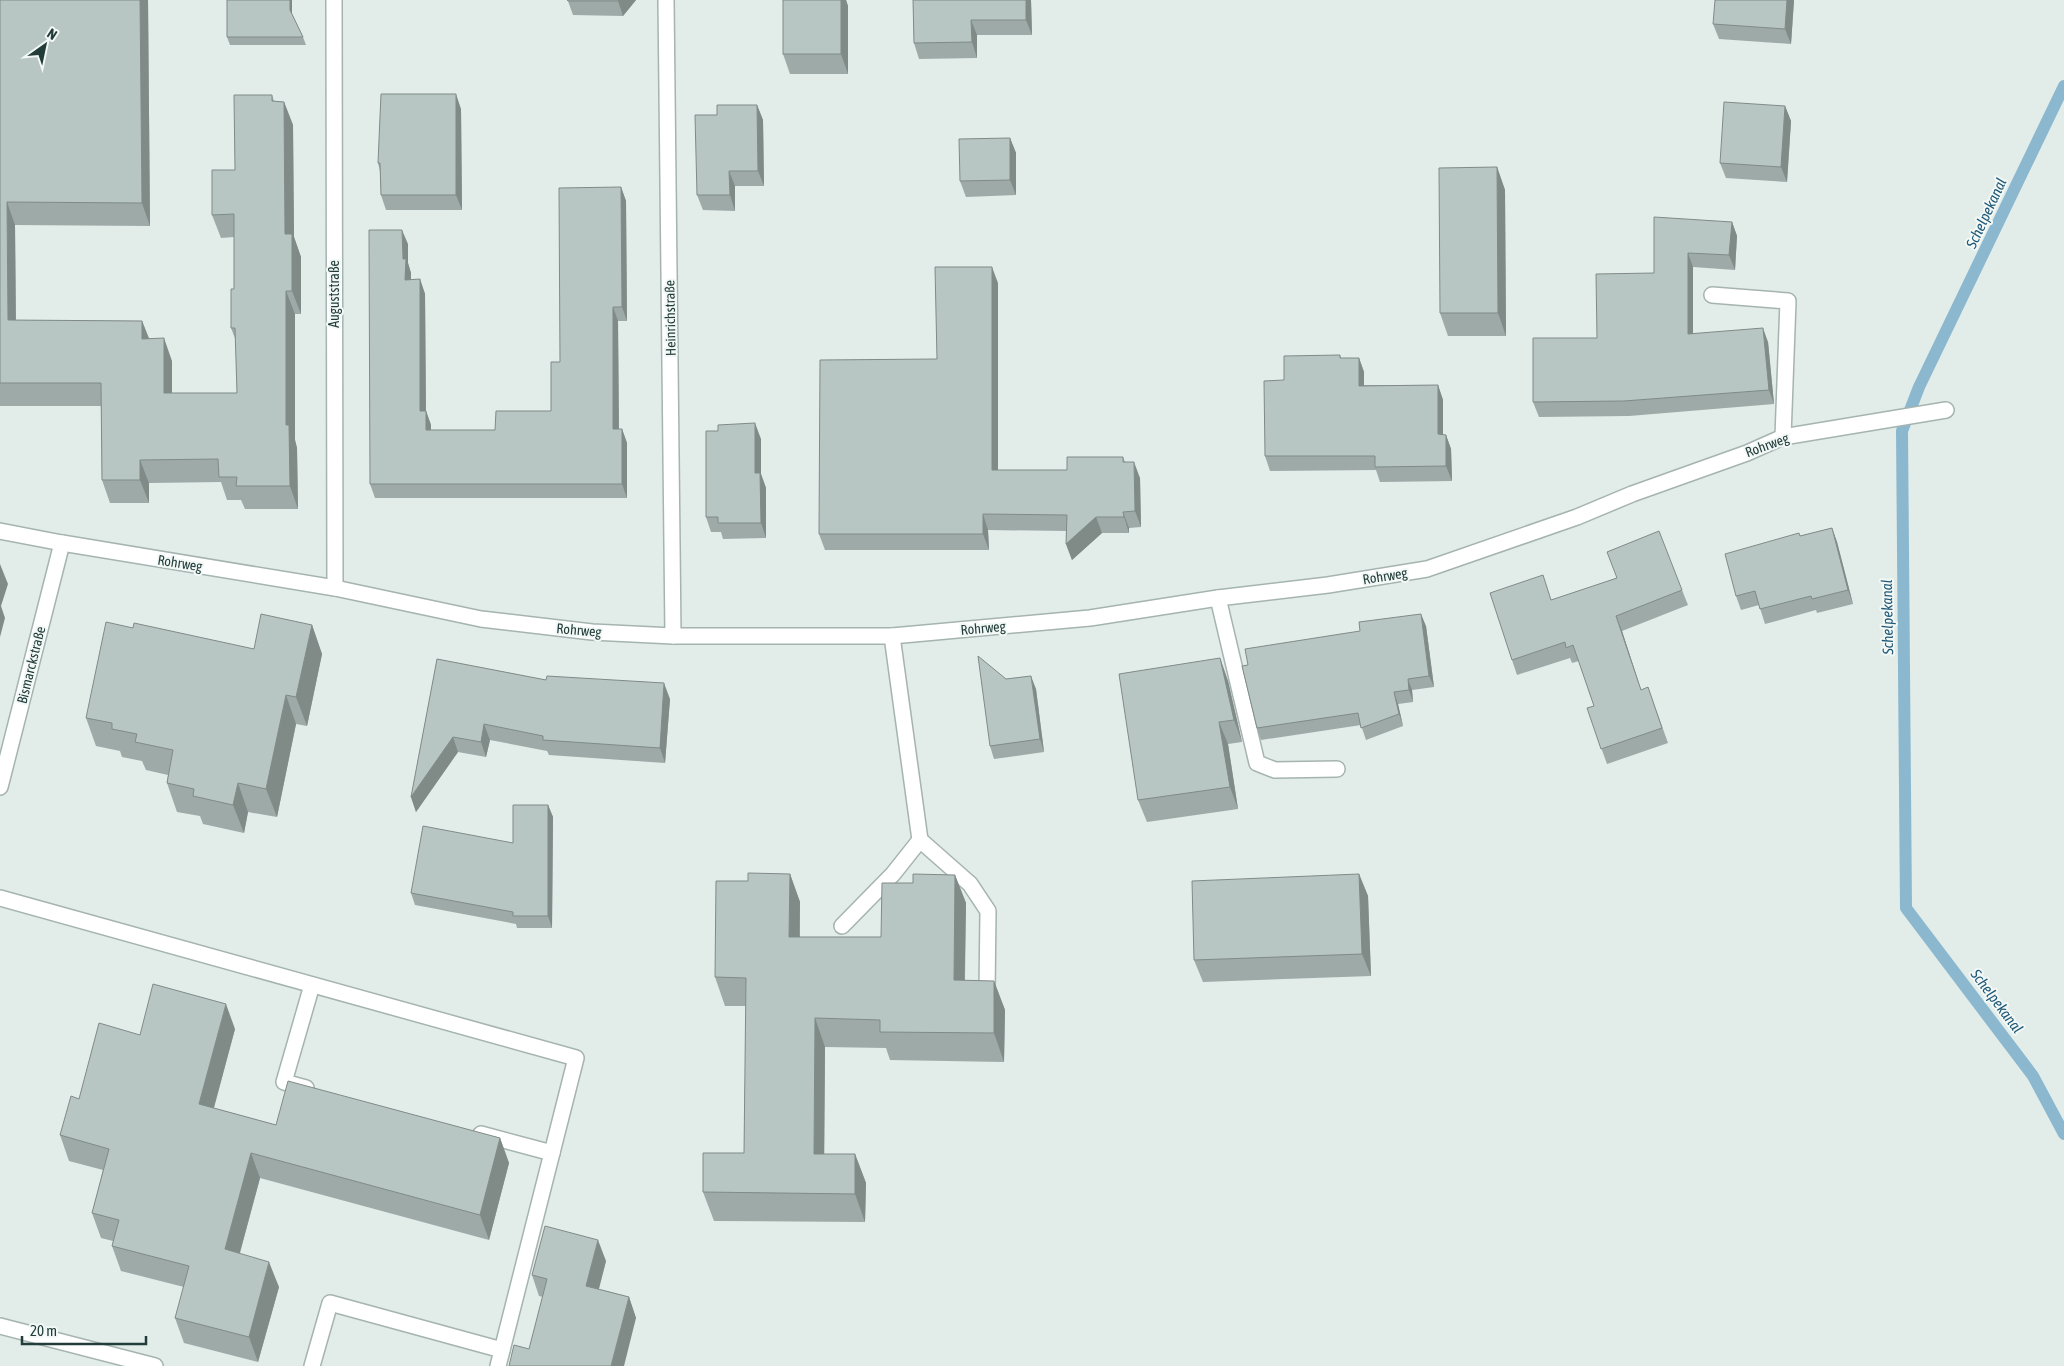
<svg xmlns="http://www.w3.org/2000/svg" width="2064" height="1366" viewBox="0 0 2064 1366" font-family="'Asap Condensed',sans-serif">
  <rect width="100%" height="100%" fill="#e2ece9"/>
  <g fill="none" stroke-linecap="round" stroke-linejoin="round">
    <!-- stream -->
    <polyline stroke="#8bb8cf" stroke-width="12" points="2064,86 1919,387 1902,431 1906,908 2033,1076 2064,1134"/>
    <defs>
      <g id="service">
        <polyline points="1712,295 1788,301 1783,437"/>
        <polyline points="1218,598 1257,763 1275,770 1337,769"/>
        <polyline points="920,840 970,884 988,911 987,992"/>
        <polyline points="0,898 576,1058 498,1366"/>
        <polyline points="842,926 893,874 920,840 892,636"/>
        <polyline points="306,1088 284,1082 312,985"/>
        <polyline points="481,1134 552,1153"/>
        <polyline points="0,1326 155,1366"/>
        <polyline points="312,1366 330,1303 502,1350"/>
      </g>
      <g id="minor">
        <polyline points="334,0 335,588"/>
        <polyline points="666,0 673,636"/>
        <polyline points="0,531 62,543 335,588 481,619 592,632 673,636 892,636 1090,618 1218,598 1328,585 1427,569 1577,517 1632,494 1747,453 1783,437 1946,410"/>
        <polyline points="0,787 62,543"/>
      </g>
    </defs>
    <!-- service casing -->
    <use href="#service" stroke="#a5b4b1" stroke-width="18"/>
    <!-- minor casing -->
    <use href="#minor" stroke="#a5b4b1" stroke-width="18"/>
    <!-- service -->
    <use href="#service" stroke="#fff" stroke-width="15"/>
    <!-- minor -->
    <use href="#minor" stroke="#fff" stroke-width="15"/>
  </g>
  <!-- wall -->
  <g fill="#9daaa8">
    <polygon points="0,0 148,0 150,226 15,225 16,320 142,321 149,338 172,361 172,393 237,393 236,341 231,328 234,289 234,237 221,238 212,215 272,95 274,101 284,102 293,125 294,237 301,257 301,314 295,314 295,440 297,448 298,509 245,509 241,500 227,500 221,482 149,483 149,503 110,503 102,480 101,406 0,406"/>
    <polygon points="227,0 292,0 292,15 303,37 306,45 230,45 227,37"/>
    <polygon points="636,0 623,16 573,15 568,1"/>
    <polygon points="783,0 846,0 848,6 848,74 790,74 783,54"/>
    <polygon points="913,0 1031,0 1032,35 977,35 977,58 919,59 914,43"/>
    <polygon points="1794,0 1791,44 1719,39 1713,24"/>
    <polygon points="757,105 763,120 764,186 735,186 735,211 703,210 697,195 717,115"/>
    <polygon points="1785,106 1791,121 1787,182 1726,178 1720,163"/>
    <polygon points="461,109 462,210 386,210 381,195 380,171 378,163"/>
    <polygon points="1010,138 1016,153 1016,195 966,197 960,181"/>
    <polygon points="1497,167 1505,190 1506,336 1448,336 1440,313"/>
    <polygon points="621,187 626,201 627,321 618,321 619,429 622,429 627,443 627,498 375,498 370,484 408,244 408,263 411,273 411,280 420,279 425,294 426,411 431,425 431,430 495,430 551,411 560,362"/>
    <polygon points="1732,222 1737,236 1735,270 1693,267 1693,333 1768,342 1774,404 1629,416 1539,417 1533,402 1597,338 1654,273"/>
    <polygon points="998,283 998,470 1067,470 1123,457 1125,462 1140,478 1141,527 1129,528 1129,533 1102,533 1072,560 1066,544 1066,531 988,530 989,550 825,550 819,534 937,359"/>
    <polygon points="1340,355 1341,358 1359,358 1364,372 1364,385 1438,385 1443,400 1443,435 1446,435 1451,449 1452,481 1380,482 1376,470 1270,471 1265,456 1284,380"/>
    <polygon points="761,439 761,474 766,488 766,538 723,539 721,532 711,532 706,517"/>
    <polygon points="1832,528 1837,542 1853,604 1817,613 1816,610 1765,624 1759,605 1741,610 1736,596 1800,536"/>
    <polygon points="1682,590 1688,605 1622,631 1641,690 1648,687 1668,743 1607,764 1587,708 1594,706 1579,661 1572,663 1570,658 1517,675 1512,660 1548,591 1551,600"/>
    <polygon points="312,625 322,654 307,726 296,724 277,817 248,812 244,833 203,824 200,816 177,812 167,783 168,775 146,770 142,761 122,757 120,751 96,746 86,718 133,628 254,649"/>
    <polygon points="1426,626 1434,687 1412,690 1413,702 1398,704 1403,726 1366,740 1361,725 1261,740 1257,728 1248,665"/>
    <polygon points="1220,658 1228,681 1242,742 1228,744 1238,809 1147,822 1138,800"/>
    <polygon points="437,659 546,680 670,699 665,763 549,755 547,751 490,740 486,757 458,752 416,812 411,797"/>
    <polygon points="1006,679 1036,689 1044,752 994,759 990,746"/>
    <polygon points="548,805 553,817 552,928 517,928 516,924 415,905 411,893 513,843"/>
    <polygon points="790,874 800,902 800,937 881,937 913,883 955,875 966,903 965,981 994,981 1005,1010 1004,1062 890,1060 886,1048 825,1047 824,1154 855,1154 866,1183 865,1222 714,1221 703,1192 744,1153 746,1006 725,1006 715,977 748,881"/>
    <polygon points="1359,874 1368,896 1371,976 1203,982 1194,960"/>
    <polygon points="235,1029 214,1108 276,1125 500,1138 509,1163 489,1240 260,1178 240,1253 279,1287 258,1362 184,1343 175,1318 184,1287 121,1271 112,1246 113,1241 101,1238 92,1213 103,1170 69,1161 60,1135 79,1099 140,1035"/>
    <polygon points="606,1261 599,1289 629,1297 636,1318 529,1349 543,1297 539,1296 532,1275"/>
  </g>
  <!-- shaded-wall -->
  <g fill="#808b88">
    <polygon points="140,0 148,0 150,226 142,203"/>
    <polygon points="290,0 292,0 292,17 290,10"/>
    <polygon points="619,0 636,0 623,16 618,1"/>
    <polygon points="840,0 846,0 848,6 848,74 841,54"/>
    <polygon points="1026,0 1031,0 1032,35 1026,20"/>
    <polygon points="1787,0 1794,0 1791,44 1785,29"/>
    <polygon points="971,20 977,35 977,58 972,42"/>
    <polygon points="456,94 461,109 462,210 456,195"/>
    <polygon points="284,102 293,125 294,237 301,257 301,314 292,291 285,234"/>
    <polygon points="757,105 763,120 764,186 758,171"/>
    <polygon points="1785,106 1791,121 1787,182 1781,167"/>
    <polygon points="1010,138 1016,153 1016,195 1010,180"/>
    <polygon points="1497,167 1505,190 1506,336 1498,313"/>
    <polygon points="729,171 735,186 735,211 730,195"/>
    <polygon points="621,187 626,201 627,321 622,307"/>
    <polygon points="7,202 15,225 16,343 8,320"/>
    <polygon points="1732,222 1737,236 1735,270 1729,255"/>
    <polygon points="402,230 408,244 408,263 411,273 411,294 405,280 403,259"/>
    <polygon points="1688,253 1693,267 1693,348 1688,334"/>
    <polygon points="992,267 998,283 998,486 992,470"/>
    <polygon points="420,279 425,294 426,425 420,411"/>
    <polygon points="286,291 295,314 295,440 297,448 298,509 290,486 286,425"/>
    <polygon points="613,307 618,321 619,443 613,429"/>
    <polygon points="142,321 151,344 142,339"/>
    <polygon points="1763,328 1768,342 1774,404 1769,390"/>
    <polygon points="164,338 172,361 172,416 164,393"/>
    <polygon points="1359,358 1364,372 1364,400 1359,386"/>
    <polygon points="1438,385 1443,400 1443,449 1438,434"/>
    <polygon points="426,411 431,425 431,444 426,430"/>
    <polygon points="755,423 761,439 761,474 766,488 766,538 761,523 755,473"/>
    <polygon points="622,429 627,443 627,498 622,484"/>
    <polygon points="1446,435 1451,449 1452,481 1446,466"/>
    <polygon points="140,460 149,483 149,503 140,480"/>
    <polygon points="1134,462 1140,478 1141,527 1135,511"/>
    <polygon points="1123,512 1129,528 1129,533 1124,517"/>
    <polygon points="983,514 988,530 989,550 983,534"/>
    <polygon points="1096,517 1102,533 1072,560 1066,544"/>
    <polygon points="1832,528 1837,542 1853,604 1848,590"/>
    <polygon points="0,564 8,584 1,606 5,618 0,637"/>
    <polygon points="1421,614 1426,626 1434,687 1429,676"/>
    <polygon points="1616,616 1622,631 1646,705 1641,690"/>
    <polygon points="312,625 322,654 307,726 296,697"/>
    <polygon points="1220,658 1228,681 1242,742 1234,720"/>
    <polygon points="1031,676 1036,689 1044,752 1040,739"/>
    <polygon points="1408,679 1412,690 1413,702 1409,690"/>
    <polygon points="664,683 670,699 665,763 660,748"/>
    <polygon points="1394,692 1398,704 1403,726 1399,714"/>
    <polygon points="286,695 296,724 277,817 266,789"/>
    <polygon points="1219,722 1228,744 1238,809 1230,787"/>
    <polygon points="484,724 490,740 486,757 481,742"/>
    <polygon points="453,737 458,752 416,812 411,797"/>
    <polygon points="238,783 248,812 244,833 233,805"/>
    <polygon points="548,805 553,817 552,928 548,916"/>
    <polygon points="790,874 800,902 799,965 789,937"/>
    <polygon points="1359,874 1368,896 1371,976 1362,954"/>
    <polygon points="955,875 966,903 964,1009 954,980"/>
    <polygon points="994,981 1005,1010 1004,1062 994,1033"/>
    <polygon points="226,1004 235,1029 208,1129 199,1104"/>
    <polygon points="815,1018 825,1047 824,1183 814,1154"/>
    <polygon points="500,1138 509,1163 489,1240 480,1215"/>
    <polygon points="251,1153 260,1178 234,1274 225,1249"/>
    <polygon points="855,1154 866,1183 865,1222 855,1194"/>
    <polygon points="598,1240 606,1261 594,1307 586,1286"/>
    <polygon points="269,1262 279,1287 258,1362 249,1337"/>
    <polygon points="629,1297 636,1318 624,1366 611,1366"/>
  </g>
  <!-- building -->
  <g fill="#b7c6c3" stroke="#808b88">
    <polygon points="0,0 140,0 142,203 7,202 8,320 142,321 142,339 164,338 164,393 237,393 235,328 231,328 231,289 234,289 234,214 212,215 212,170 235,170 234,95 272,95 272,101 284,102 285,234 292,234 292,291 286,291 286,425 289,425 290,486 236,486 237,477 219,477 218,459 140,460 140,480 102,480 101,383 0,383"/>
    <polygon points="227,0 290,0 290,10 303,37 227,37"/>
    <polygon points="567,0 619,0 618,1 568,1"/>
    <rect x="783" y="0" width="58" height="54"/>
    <polygon points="913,0 1026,0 1026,20 971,20 972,42 914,43"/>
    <polygon points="1715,0 1787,0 1785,29 1713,24"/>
    <polygon points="381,94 456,94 456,195 381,195 380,163 378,163"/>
    <polygon points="1724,102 1785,106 1781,167 1720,163"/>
    <polygon points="717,105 757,105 758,171 729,171 730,195 697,195 695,115 717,115"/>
    <polygon points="1010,138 1010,180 960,181 959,139"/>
    <polygon points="1497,167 1498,313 1440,313 1439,168"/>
    <polygon points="621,187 622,307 613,307 613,429 622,429 622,484 370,484 369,230 402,230 403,259 406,259 405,280 420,279 420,411 426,411 426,430 495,430 496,411 551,411 551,362 560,362 559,188"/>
    <polygon points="1654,217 1732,222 1729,255 1688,253 1688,334 1763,328 1769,390 1624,401 1533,402 1533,338 1597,338 1596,274 1654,273"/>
    <polygon points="935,267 992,267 992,470 1067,470 1067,457 1123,457 1123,462 1134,462 1135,511 1123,512 1124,517 1096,517 1066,544 1067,515 983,514 983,534 819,534 820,360 937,359"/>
    <polygon points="1340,355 1340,358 1359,358 1359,386 1438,385 1438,434 1446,435 1446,466 1375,467 1375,456 1265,456 1264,381 1284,380 1284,356"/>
    <polygon points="755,423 755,473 760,473 761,523 718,523 718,517 706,517 706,431 718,431 718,425"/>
    <polygon points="1832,528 1848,590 1812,599 1811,596 1760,609 1755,591 1736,596 1725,554 1799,533 1800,536"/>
    <polygon points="1659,531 1682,590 1616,616 1641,690 1648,687 1662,728 1601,749 1587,708 1594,706 1573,645 1566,648 1565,642 1512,660 1490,593 1543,575 1551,600 1617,578 1607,552"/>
    <polygon points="261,614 312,625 296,697 286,695 266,789 238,783 233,805 193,796 194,789 167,783 173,750 135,742 137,734 112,729 112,723 86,718 106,622 133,628 134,623 254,649"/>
    <polygon points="1421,614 1429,676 1408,679 1409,690 1394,692 1399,714 1361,728 1358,713 1257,728 1242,666 1248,665 1245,649 1360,631 1359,622"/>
    <polygon points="978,656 1006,679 1031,676 1040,739 990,746"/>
    <polygon points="1220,658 1234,720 1219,722 1230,787 1138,800 1119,674"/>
    <polygon points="437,659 546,680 547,676 664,683 660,748 543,740 543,736 484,724 481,742 453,737 411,797"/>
    <polygon points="513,805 548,805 548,916 513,916 513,912 411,893 423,826 513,843"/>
    <polygon points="748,873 790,874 789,937 881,937 882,883 913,883 913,874 955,875 954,980 994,981 994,1033 880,1032 880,1020 815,1018 814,1154 855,1154 855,1194 703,1192 703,1153 744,1153 746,978 715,977 716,881 748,881"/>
    <polygon points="1359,874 1362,954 1194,960 1192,881"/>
    <polygon points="153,984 226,1004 199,1104 276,1125 288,1081 500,1138 480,1215 251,1153 225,1249 269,1262 249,1337 175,1318 189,1266 112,1246 119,1220 92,1213 109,1149 60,1135 71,1096 79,1099 99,1023 140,1035"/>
    <polygon points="545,1226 598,1240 586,1286 629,1297 611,1366 509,1366 514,1345 529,1349 547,1279 532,1275"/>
  </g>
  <g text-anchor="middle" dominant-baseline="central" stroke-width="4" stroke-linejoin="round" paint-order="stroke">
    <!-- street labels -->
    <g font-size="14" fill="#223c3a" stroke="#f2f8f6">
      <text transform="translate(334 294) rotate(-90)">Auguststraße</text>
      <text transform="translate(670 318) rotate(-91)">Heinrichstraße</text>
      <text transform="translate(1767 445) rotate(-20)">Rohrweg</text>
      <text transform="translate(180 563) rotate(9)">Rohrweg</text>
      <text transform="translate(1385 576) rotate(-9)">Rohrweg</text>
      <text transform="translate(983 628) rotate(-5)">Rohrweg</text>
      <text transform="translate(579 630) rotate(5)">Rohrweg</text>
      <text transform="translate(31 665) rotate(-76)">Bismarckstraße</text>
    </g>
    <!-- water labels -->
    <g font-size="15" font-style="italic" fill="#1e5776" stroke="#f2f8f6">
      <text transform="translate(1986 213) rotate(-65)">Schelpekanal</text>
      <text transform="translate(1887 617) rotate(-91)">Schelpekanal</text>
      <text transform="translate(1997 1001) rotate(53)">Schelpekanal</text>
    </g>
  </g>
  <!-- north arrow -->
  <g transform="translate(45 45) rotate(33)" stroke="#f2f8f6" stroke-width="4" paint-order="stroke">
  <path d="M0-4L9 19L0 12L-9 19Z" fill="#223c3a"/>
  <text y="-8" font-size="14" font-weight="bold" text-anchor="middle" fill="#223c3a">N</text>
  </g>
  <!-- scale -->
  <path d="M22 1336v8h124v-8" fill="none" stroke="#223c3a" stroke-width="2.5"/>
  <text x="30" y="1336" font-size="15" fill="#223c3a" stroke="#f2f8f6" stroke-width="4" paint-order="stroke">20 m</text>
</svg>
